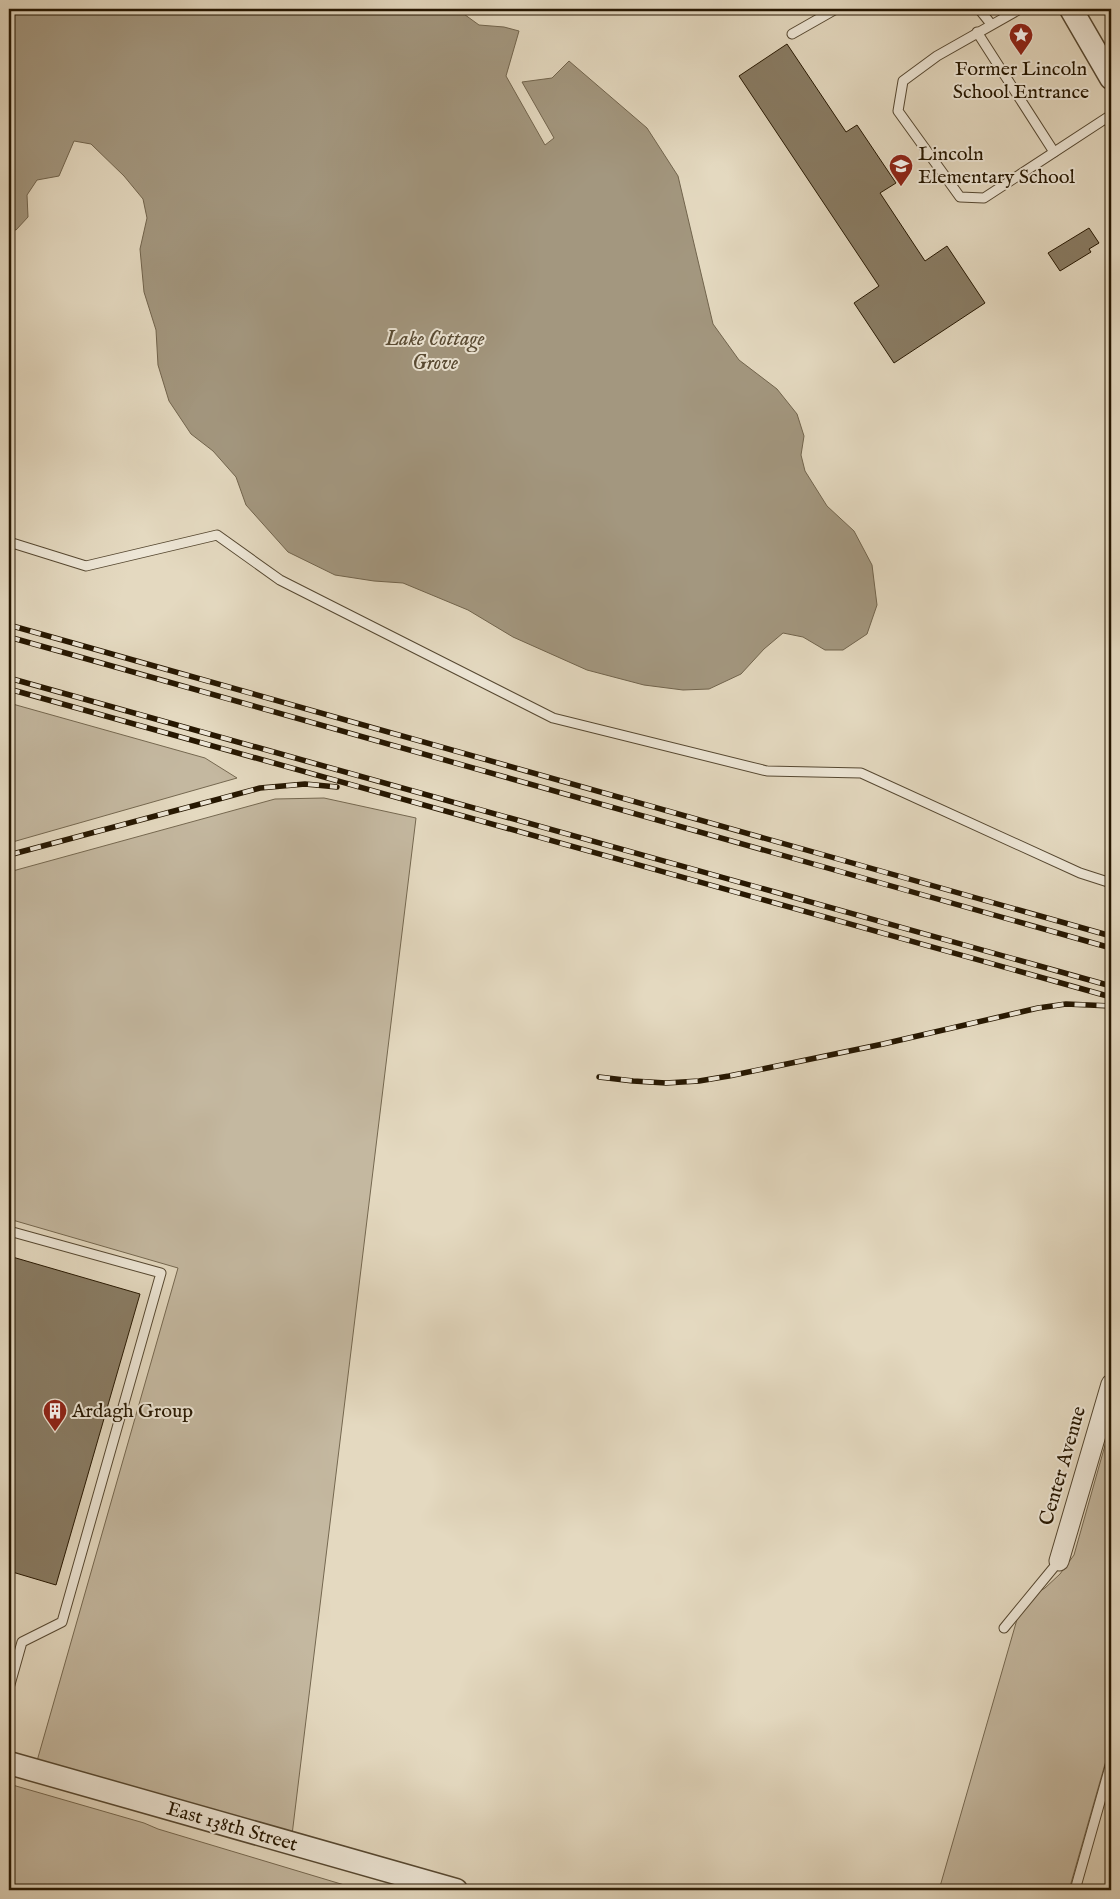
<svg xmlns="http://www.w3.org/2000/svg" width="1120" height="1899" viewBox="0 0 1120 1899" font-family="'IM FELL English',serif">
  <rect width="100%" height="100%" fill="#e4d9c0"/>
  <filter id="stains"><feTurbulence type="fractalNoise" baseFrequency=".004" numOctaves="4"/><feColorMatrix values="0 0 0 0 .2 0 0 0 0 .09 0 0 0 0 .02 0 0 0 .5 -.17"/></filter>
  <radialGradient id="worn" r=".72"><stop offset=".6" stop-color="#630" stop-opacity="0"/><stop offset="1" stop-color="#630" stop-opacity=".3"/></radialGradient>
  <!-- green -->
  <g fill="#c4b8a0" stroke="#756850">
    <polygon points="9,703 205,758 237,778 9,843"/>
    <polygon points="324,798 416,818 292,1835 37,1761 178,1268 9,1219 9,872 275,799"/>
    <polygon points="1111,1424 1111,1743 1069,1890 939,1890 1022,1602 1045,1588 1060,1574 1074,1555"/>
    <polygon points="9,1784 144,1823 158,1829 361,1890 9,1890"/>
  </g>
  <!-- water -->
  <polygon fill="#a3977f" stroke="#71644d" points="9,9 457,9 479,25 504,27 519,31 506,76 545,145 554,138 522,82 552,78 569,61 647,128 678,176 713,324 739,360 777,389 797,414 804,436 801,455 805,471 827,506 854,531 872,565 877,605 867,634 843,650 825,650 803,637 783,633 764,649 741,674 709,689 683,690 644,685 587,670 513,637 468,610 403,583 374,581 335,575 288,552 246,505 236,477 213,451 191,434 169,401 158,365 156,330 144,292 140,249 147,218 143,199 124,176 91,144 74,141 59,176 37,180 27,195 28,217 16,230 9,229"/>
  <!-- building -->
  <g fill="#897c64" stroke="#261701">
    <polygon points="787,44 846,132 857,125 896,183 880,193 925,261 947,246 985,303 894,363 854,303 879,286 739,76"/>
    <polygon points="1089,228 1099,243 1089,249 1091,252 1060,271 1048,253"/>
    <polygon points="9,1256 140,1294 56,1585 9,1571"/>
  </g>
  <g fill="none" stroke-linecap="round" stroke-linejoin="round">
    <defs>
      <g id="service">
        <polyline points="979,9 991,24"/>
        <polyline points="1020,9 937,56 903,81 898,111 960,197 984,198 1111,115"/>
        <polyline points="977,32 1054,152"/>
        <polyline points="792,34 836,9"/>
        <polyline points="9,542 86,566 217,535 280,580 553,718 767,771 861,773 1080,873 1111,883"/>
        <polyline points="9,1231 161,1273 62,1622 22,1642 9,1688"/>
        <polyline points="1004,1628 1059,1561"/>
        <polyline points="1075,1890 1111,1763"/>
      </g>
      <polyline id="minor" points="1059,1561 1111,1384"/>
      <g id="tertiary">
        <polyline points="1071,9 1111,78"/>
        <polyline points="9,1763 456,1890"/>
      </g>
    </defs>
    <!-- service casing -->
    <use href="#service" stroke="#564831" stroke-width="11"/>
    <!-- minor casing -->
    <use href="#minor" stroke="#564831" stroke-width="21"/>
    <!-- tertiary casing -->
    <use href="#tertiary" stroke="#564831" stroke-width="25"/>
    <!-- service -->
    <use href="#service" stroke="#ede6d6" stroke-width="9"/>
    <!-- minor -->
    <use href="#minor" stroke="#ede6d6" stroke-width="19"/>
    <!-- tertiary -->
    <use href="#tertiary" stroke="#ede6d6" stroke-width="22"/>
    <defs>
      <g id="rail">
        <polyline points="9,625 1111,936"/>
        <polyline points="9,637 1111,948"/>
        <polyline points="9,678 1111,986"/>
        <polyline points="9,689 1111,997"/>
        <polyline points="9,855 260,788 305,784 337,787"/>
        <polyline points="599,1077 633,1081 666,1083 699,1081 729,1076 883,1044 1038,1008 1066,1004 1111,1006"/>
      </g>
    </defs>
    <!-- rail casing -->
    <use href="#rail" stroke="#261701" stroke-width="5.5"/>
    <!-- rail -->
    <use href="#rail" stroke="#ede6d6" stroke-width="4" stroke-dasharray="11" stroke-linecap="butt"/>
  </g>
  <!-- icons -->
  <defs>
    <symbol id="sight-pin" viewBox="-11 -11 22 30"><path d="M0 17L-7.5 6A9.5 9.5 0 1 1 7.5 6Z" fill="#8f2418" stroke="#ede6d6"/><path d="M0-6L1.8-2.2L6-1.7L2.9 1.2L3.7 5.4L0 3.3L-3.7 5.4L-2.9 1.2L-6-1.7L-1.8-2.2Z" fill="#fff"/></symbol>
    <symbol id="school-pin" viewBox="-11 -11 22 30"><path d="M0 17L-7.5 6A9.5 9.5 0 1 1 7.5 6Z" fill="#8f2418" stroke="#ede6d6"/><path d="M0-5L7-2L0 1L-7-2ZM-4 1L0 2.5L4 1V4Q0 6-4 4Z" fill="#fff"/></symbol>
    <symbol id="building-pin" viewBox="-11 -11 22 30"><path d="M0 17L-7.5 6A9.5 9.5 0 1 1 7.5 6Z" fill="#8f2418" stroke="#ede6d6"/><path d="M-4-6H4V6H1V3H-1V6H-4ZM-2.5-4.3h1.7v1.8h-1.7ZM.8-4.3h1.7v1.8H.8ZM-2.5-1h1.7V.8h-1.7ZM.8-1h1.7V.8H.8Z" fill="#fff"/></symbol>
  </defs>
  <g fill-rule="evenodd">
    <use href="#sight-pin" x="1007" y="21" width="28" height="38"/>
    <use href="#school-pin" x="887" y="152" width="28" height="38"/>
    <use href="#building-pin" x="41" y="1397" width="28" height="38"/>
  </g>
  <g text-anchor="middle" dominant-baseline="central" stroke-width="4" stroke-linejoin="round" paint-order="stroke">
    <!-- poi labels -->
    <g font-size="20" fill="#261701" stroke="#ede6d6" text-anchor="start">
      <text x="1021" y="69" text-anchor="middle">Former Lincoln<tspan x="1021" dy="23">School Entrance</tspan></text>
      <text x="918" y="154">Lincoln<tspan x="918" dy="23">Elementary School</tspan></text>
      <text x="72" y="1411">Ardagh Group</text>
    </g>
    <!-- street labels -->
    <g font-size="20" fill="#261701" stroke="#ede6d6">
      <text transform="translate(1063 1466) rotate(-74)">Center Avenue</text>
      <text transform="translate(232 1827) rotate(16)">East 138th Street</text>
    </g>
    <!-- water labels -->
    <g font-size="21" font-style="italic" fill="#584a33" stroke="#ede6d6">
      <text x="435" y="339">Lake Cottage<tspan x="435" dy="24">Grove</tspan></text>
    </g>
  </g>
  <!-- margin -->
  <rect width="1120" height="1899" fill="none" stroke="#e4d9c0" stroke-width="30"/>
  <rect x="10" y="10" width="1100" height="1879" fill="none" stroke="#261701" stroke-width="2.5"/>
  <rect x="15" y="15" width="1090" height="1869" fill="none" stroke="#261701"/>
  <rect width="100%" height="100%" filter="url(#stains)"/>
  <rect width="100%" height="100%" fill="url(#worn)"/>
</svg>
